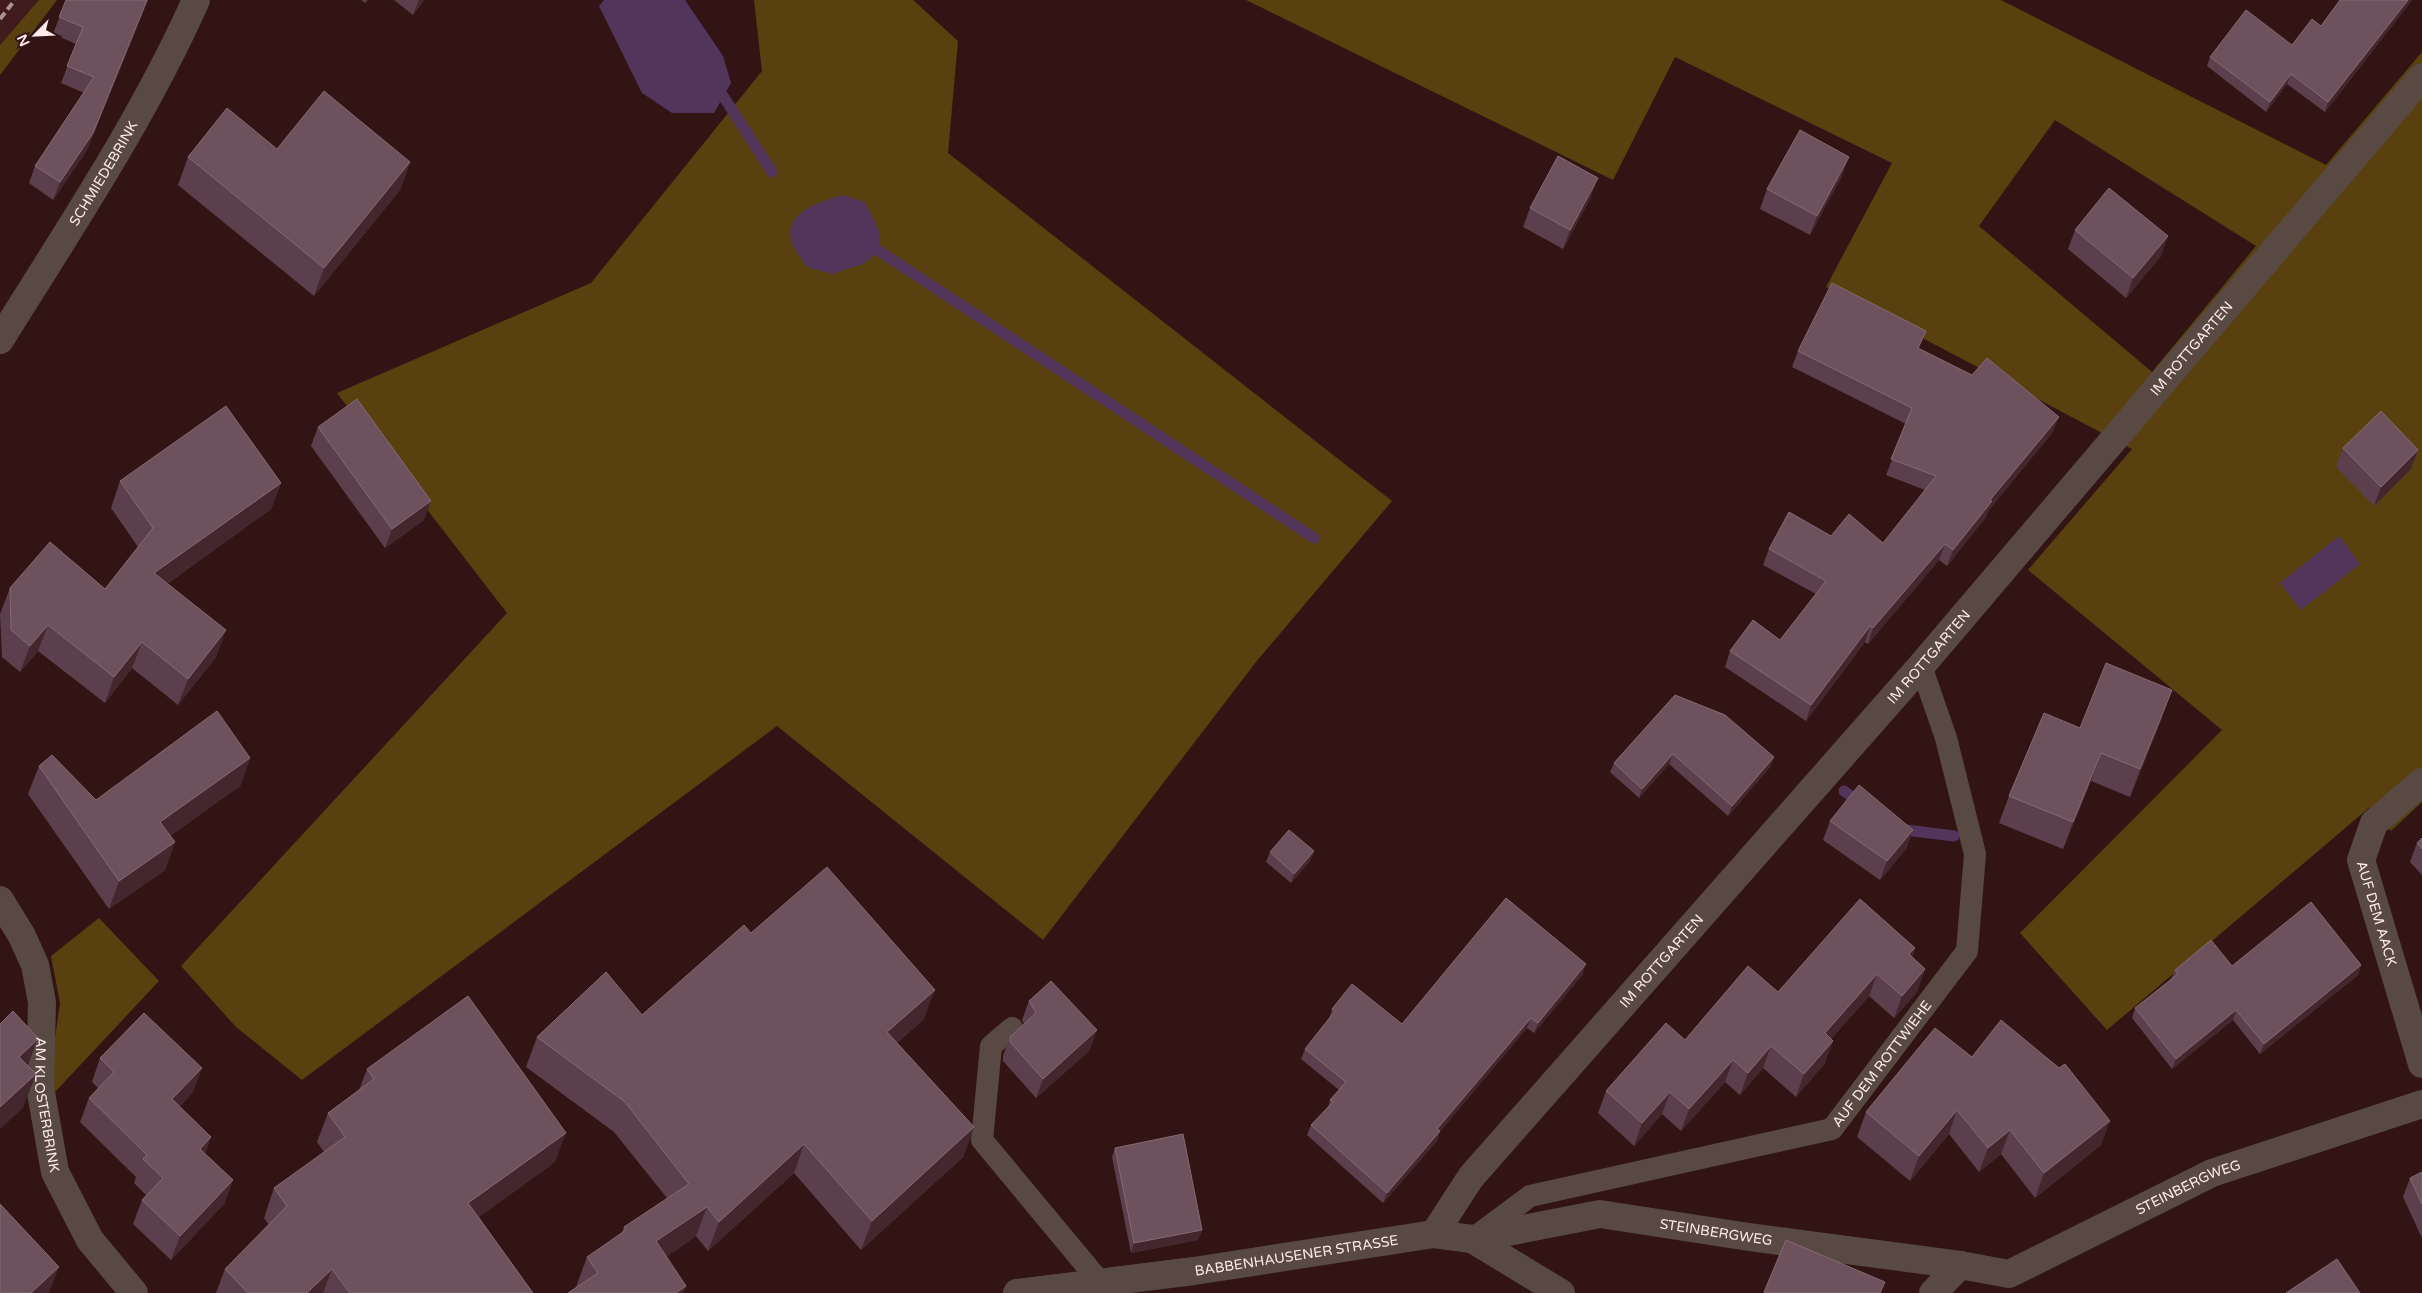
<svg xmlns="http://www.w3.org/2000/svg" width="2422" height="1293" viewBox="0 0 2422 1293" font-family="'Varela Round',sans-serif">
  <rect width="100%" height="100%" fill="#321414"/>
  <!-- built -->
  <polygon fill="#3f1b1c" points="0,0 39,0 0,45"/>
  <!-- green -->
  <g fill="#58410e" fill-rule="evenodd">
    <polygon points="39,0 57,0 0,75 0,45"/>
    <polygon points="754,0 913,0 958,41 948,153 1392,501 1256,662 1043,940 777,726 302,1080 236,1027 181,966 507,613 337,393 591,283 762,71"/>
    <path d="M1246,0H2001L2326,165L2422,52V802L2391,831L2370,807L2107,1030L2020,933L2222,730L2028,570L2132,449L1826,287L1892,163L1675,57L1613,180ZM2055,120L2256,246L2152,372L1979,226Z"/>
    <polygon points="99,918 159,981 55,1092 50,1073 60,1003 51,956"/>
  </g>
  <!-- water -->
  <g fill="#53355c">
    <polygon points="604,0 685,0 723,56 731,83 714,113 672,113 642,93 599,6"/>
    <path d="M842,195L865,202L879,231V251L863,264L832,274L807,267C803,260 792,248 791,240C785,210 822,202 842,195Z"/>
    <polygon points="2339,536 2360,564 2301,610 2280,583"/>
  </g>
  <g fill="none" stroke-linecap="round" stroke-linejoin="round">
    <!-- stream -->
    <g stroke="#53355c" stroke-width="11">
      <polyline points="716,85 772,172"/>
      <polyline points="866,245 879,251 1314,538"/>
      <polyline points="1844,791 1863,805"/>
      <polyline points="1898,829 1954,836"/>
    </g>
    <!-- service -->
    <g stroke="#584a43" stroke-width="22">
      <polyline points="1012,1028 991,1046 982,1140 1100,1282"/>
      <path id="s1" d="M1475,1237L1530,1196L1832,1129L1967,951L1975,854L1946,738L1921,666"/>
    </g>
    <!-- minor -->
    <g stroke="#584a43" stroke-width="28">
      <path id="s2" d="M0,340C69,229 143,119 196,0"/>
      <path id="s3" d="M2422,782L2374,823L2361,860L2422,1064"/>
      <path id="s4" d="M0,900L22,936L35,965L42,1002L40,1087L55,1172L90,1240L134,1293"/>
      <path id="s5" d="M1434,1234L1471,1177L1921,666L2422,77"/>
      <path id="s6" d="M1472,1239L1600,1214L1749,1237L1960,1265"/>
      <path id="s7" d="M1017,1293L1194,1271L1434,1234L1472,1239L1561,1293"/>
      <path id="s8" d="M1933,1293L1960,1265L2009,1274L2212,1173L2422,1104"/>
    </g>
    <!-- rail -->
    <polyline stroke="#a99393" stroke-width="4" stroke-dasharray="8 4" stroke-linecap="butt" points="0,19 15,0"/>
  </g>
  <!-- wall -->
  <g fill="#5c3f4c">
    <polygon points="66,0 148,0 87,150 53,200 29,183 35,166 84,93 61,83 76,44 53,34"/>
    <polygon points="361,0 368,0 365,3"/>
    <polygon points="394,0 424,0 413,15"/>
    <polygon points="2412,0 2325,112 2287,84 2266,112 2207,66 2210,57 2292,45 2321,26"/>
    <polygon points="277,149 410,162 400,190 314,296 178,185 188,157"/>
    <polygon points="1842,176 1810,235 1760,209 1767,189"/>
    <polygon points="1591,197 1563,249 1523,227 1530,208"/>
    <polygon points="2075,230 2161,256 2126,298 2068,249"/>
    <polygon points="1919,349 2053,432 1988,511 1986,517 1947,566 1939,560 1868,644 1865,642 1806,721 1725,667 1730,651 1780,640 1816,594 1763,565 1769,549 1831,536 1883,543 1925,490 1886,475 1906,424 1792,367 1798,351"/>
    <polygon points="318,427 424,520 385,548 311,446"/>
    <polygon points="2343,448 2418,450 2411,469 2374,506 2336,467"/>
    <polygon points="120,481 281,483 271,509 167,584 216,657 178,705 132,668 105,703 38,651 20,672 2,657 0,614 10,588 105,589 138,547 111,508"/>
    <polygon points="1675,695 1774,757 1770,767 1728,816 1669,764 1639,798 1610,772 1614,763"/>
    <polygon points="2162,718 2130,797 2091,781 2063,849 1999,823 2009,796 2080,728"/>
    <polygon points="250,758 240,786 170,836 175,842 165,870 109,909 28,794 39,766 96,800"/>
    <polygon points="1830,821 1913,830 1906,849 1880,880 1823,840"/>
    <polygon points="2422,838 2422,875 2410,862 2417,843"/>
    <polygon points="1314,851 1310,861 1291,883 1266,862 1270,852"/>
    <polygon points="751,933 924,1019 897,1043 974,1127 963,1157 861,1250 794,1173 708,1251 696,1236 666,1257 686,1286 683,1293 568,1293 577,1287 576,1287 587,1257 621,1234 624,1227 667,1198 614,1132 526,1067 537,1037 642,1015"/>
    <polygon points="1915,948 1912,957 1925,969 1917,992 1894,1018 1869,996 1831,1039 1825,1063 1796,1097 1763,1068 1740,1095 1725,1082 1681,1131 1662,1114 1634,1146 1598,1113 1606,1091 1685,1040 1778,992"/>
    <polygon points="2361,965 2358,975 2260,1054 2233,1020 2172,1069 2132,1018 2135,1008 2171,979 2175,970 2232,966"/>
    <polygon points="1583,974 1534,1033 1527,1028 1440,1131 1437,1141 1383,1203 1307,1135 1311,1125 1328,1107 1330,1100 1339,1090 1301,1059 1305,1049 1329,1019 1332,1009 1402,1024"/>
    <polygon points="1029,1001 1090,1050 1036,1098 1003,1061 1003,1056 1010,1037 1024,1024 1022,1020"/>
    <polygon points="1972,1057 2101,1145 2035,1198 2001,1154 1979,1172 1949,1134 1910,1181 1857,1137 1866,1112"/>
    <polygon points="100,1058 193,1092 179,1107 205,1154 233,1180 224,1204 171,1260 133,1224 142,1200 146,1195 134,1183 136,1177 80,1122 89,1098 98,1088 92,1082"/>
    <polygon points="367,1069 555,1162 479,1217 533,1293 216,1293 225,1269 269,1225 264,1218 274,1188 324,1152 317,1142 328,1113 359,1090"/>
    <polygon points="1115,1148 1202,1230 1198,1240 1131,1253 1112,1157"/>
    <polygon points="2422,1172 2422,1238 2403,1197 2410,1178"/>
  </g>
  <!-- shaded-wall -->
  <g fill="#44262e">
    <polygon points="147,0 148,0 87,150 53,200 60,182"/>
    <polygon points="419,0 424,0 413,15"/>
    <polygon points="2408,0 2412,0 2325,112 2328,102"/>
    <polygon points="2291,74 2287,84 2266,112 2270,102"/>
    <polygon points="1849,157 1842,176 1810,235 1817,216"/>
    <polygon points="410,162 400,190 314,296 324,268"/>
    <polygon points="1598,178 1591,197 1563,249 1570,230"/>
    <polygon points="2168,236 2161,256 2126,298 2133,278"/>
    <polygon points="1926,331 1920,347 1912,364 1918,348"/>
    <polygon points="2059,417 2053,432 1988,511 1986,517 1947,566 1953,550 1990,500"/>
    <polygon points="2418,450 2411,469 2374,506 2381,487"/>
    <polygon points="281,483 271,509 144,600 154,573"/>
    <polygon points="431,501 424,520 385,548 392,529"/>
    <polygon points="1945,544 1939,560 1868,644 1873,628"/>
    <polygon points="48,625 38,651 20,672 30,646"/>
    <polygon points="1870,626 1865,642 1806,721 1811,705"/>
    <polygon points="226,630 216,657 178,705 188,679"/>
    <polygon points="142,642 132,668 105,703 114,677"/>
    <polygon points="2172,690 2162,718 2130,797 2140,769"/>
    <polygon points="2101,753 2091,781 2063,849 2073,822"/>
    <polygon points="1673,754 1669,764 1639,798 1642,789"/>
    <polygon points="1774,757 1770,767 1728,816 1732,806"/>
    <polygon points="250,758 240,786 150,850 160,822"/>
    <polygon points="1913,830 1906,849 1880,880 1887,861"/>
    <polygon points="175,842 165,870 109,909 119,881"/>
    <polygon points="1314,851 1310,861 1291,883 1294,874"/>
    <polygon points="1915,948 1906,971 1909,954"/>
    <polygon points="1586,964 1583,974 1534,1033 1538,1023"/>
    <polygon points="2361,965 2358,975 2260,1054 2264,1044"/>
    <polygon points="1925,969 1917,992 1894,1018 1902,996"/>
    <polygon points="1877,974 1869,996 1816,1056 1825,1033"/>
    <polygon points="935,990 924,1019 876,1061 887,1032"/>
    <polygon points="2236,1010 2233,1020 2172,1069 2176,1059"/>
    <polygon points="1531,1018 1527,1028 1434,1139 1437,1129"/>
    <polygon points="1097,1030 1090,1050 1036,1098 1043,1079"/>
    <polygon points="37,1040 25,1074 19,1057"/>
    <polygon points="1833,1041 1825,1063 1796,1097 1804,1074"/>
    <polygon points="1771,1046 1763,1068 1740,1095 1748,1073"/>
    <polygon points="1733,1060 1725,1082 1681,1131 1689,1109"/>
    <polygon points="202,1068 193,1092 163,1123 172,1099"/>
    <polygon points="36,1074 23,1108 0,1129 0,1107"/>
    <polygon points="1670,1092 1662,1114 1634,1146 1642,1123"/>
    <polygon points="1957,1110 1949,1134 1910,1181 1919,1156"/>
    <polygon points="2110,1121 2101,1145 2035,1198 2044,1173"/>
    <polygon points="974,1127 963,1157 861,1250 872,1221"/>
    <polygon points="2010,1130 2001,1154 1979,1172 1988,1148"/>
    <polygon points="1440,1131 1437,1141 1383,1203 1387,1193"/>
    <polygon points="566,1133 555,1162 458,1232 468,1203"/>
    <polygon points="211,1137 203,1161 200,1149"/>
    <polygon points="804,1144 794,1173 708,1251 719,1222"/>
    <polygon points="233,1180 224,1204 171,1260 180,1236"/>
    <polygon points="707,1207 696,1236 646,1271 656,1241"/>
    <polygon points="1202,1230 1198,1240 1131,1253 1134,1243"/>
    <polygon points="59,1267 49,1293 31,1293"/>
    <polygon points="332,1269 323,1293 307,1293"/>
    <polygon points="686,1286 683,1293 676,1293"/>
  </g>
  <!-- building -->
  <g fill="#6d525d" stroke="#846a73">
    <polygon points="66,0 147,0 93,133 60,182 35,166 94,77 67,66 83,27 59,17"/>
    <polygon points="2340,0 2408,0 2328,102 2291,74 2270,102 2210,57 2246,10 2292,45 2312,19 2321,26"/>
    <polygon points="324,91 410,162 324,268 188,157 227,108 277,149"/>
    <polygon points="1800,130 1849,157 1817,216 1767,189"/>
    <polygon points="1558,156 1598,178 1570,230 1530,208"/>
    <polygon points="2109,188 2168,236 2133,278 2075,230"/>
    <polygon points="1832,283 1926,331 1918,348 1972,375 1987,358 2059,417 1990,500 1992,501 1953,550 1945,544 1873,628 1870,626 1811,705 1730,651 1753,620 1780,640 1826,581 1769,549 1789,512 1831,536 1849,514 1883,543 1936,476 1891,459 1912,408 1798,351"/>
    <polygon points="357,399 431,501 392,529 318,427"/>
    <polygon points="226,406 281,483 154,573 226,630 188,679 142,642 114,677 48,625 30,646 11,630 10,588 50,542 105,589 153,528 120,481"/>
    <polygon points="2381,411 2418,450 2381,487 2343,448"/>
    <polygon points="2106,663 2172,690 2140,769 2101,753 2073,822 2009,796 2044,713 2080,728"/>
    <polygon points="1675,695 1725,715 1774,757 1732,806 1673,754 1642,789 1614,763"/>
    <polygon points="217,711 250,758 160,822 175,842 119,881 39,766 52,755 96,800"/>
    <polygon points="1859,785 1913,830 1887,861 1830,821"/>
    <polygon points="1289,830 1314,851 1294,874 1270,852"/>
    <polygon points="2422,838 2422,849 2417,843"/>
    <polygon points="827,867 935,990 887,1032 974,1127 872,1221 804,1144 719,1222 707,1207 656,1241 686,1286 676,1293 568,1293 598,1273 587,1257 626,1230 624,1227 689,1184 625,1102 537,1037 606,972 642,1015 744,925 751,933"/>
    <polygon points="1506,898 1586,964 1538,1023 1531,1018 1437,1129 1440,1131 1387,1193 1311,1125 1333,1102 1330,1100 1346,1082 1305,1049 1335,1011 1332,1009 1352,984 1402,1024"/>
    <polygon points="1860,899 1915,948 1909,954 1925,969 1902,996 1877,974 1825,1033 1833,1041 1804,1074 1771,1046 1748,1073 1733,1060 1689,1109 1670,1092 1642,1123 1606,1091 1666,1023 1685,1040 1748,966 1778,992"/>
    <polygon points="2311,902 2361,965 2264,1044 2236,1010 2176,1059 2135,1008 2178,974 2175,970 2211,940 2232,966"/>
    <polygon points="1051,981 1097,1030 1043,1079 1010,1042 1010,1037 1036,1013 1029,1001"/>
    <polygon points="468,996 566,1133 468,1203 533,1293 350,1293 332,1269 307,1293 248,1293 225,1269 287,1206 274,1188 345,1137 328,1113 374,1079 367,1069"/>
    <polygon points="13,1011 37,1037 37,1040 19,1057 36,1074 0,1107 0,1024"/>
    <polygon points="144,1013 202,1068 172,1099 211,1137 200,1149 233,1180 180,1236 142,1200 163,1178 143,1159 147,1155 89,1098 114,1072 100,1058"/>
    <polygon points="2001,1020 2059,1068 2065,1064 2110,1121 2044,1173 2010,1130 1988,1148 1957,1110 1919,1156 1866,1112 1935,1028 1972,1057"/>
    <polygon points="1183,1134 1202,1230 1134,1243 1115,1148"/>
    <polygon points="2422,1172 2422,1204 2410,1178"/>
    <polygon points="0,1204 59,1267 31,1293 0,1293"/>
    <polygon points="1786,1240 1885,1282 1880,1293 1767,1293 1764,1292"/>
    <polygon points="2337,1259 2360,1293 2286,1293"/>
  </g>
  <g text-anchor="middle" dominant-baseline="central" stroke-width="4" stroke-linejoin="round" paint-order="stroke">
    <!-- street labels -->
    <g font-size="14" fill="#fdeceb" stroke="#321414">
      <text stroke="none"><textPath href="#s2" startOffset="196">SCHMIEDEBRINK</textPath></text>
      <text stroke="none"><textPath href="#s5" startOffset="1166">IM ROTTGARTEN</textPath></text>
      <text stroke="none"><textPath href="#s5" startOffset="761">IM ROTTGARTEN</textPath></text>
      <text stroke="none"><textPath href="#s3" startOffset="158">AUF DEM AACK</textPath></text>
      <text stroke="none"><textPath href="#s5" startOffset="356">IM ROTTGARTEN</textPath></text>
      <text stroke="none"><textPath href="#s1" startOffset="460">AUF DEM ROTTWIEHE</textPath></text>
      <text stroke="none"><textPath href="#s4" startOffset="215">AM KLOSTERBRINK</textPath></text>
      <text stroke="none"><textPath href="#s8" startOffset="288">STEINBERGWEG</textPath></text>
      <text stroke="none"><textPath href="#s6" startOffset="248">STEINBERGWEG</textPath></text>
      <text stroke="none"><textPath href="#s7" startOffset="282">BABBENHAUSENER STRASSE</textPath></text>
    </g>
  </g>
  <!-- north arrow -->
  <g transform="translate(35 35) rotate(246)" stroke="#321414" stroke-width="4" paint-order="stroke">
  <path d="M0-4L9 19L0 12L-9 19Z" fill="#fdeceb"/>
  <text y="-8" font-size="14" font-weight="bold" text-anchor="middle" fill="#fdeceb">N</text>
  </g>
</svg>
